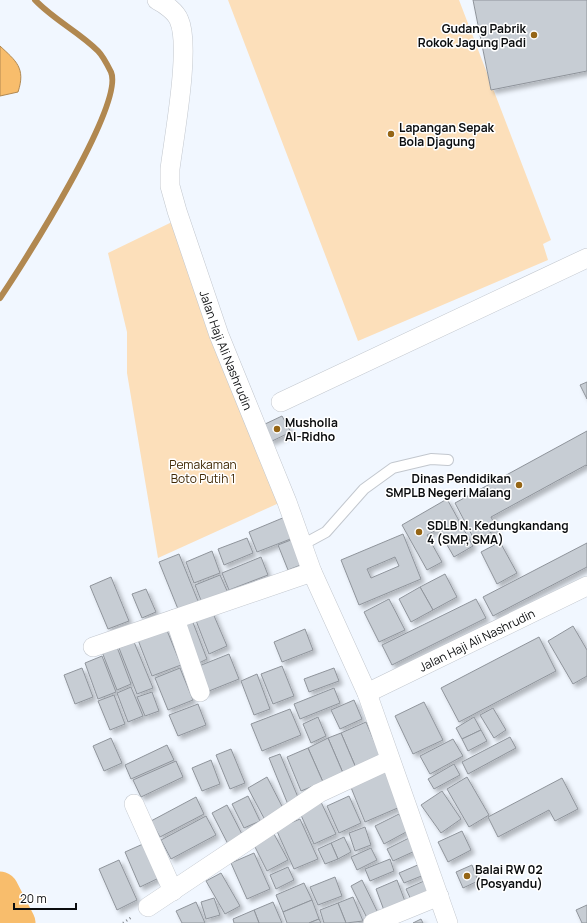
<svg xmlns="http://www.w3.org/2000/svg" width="587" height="923" viewBox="0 0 587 923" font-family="Manrope,sans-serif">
  <defs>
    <filter id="shadow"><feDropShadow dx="3.5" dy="3.5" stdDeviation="2" flood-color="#0004"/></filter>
  </defs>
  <rect width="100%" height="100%" fill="#f1f7ff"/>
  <!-- green -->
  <g fill="#fcdfba">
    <polygon points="228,0 459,0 551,240 543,244 548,260 358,341"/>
    <polygon points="172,222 279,503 158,558 127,373 127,332 108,253"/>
  </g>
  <!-- water -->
  <path fill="#f8bd6c" stroke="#b18850" d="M0,46C16,61 26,68 18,92L0,96Z"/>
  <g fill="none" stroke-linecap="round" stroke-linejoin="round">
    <!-- stream -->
    <path stroke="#b18850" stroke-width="6" d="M0,298C22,266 125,104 111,72C108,66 103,56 98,51C79,32 54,20 35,0"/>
    <!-- river -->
    <polyline stroke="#f8bd6c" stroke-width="37" points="0,890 17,923"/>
  </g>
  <!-- building -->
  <g fill="#c7cdd4" stroke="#8f949b" fill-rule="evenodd" filter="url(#shadow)">
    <polygon points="473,0 587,0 587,71 491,90"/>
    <polygon points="587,382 587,399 580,385"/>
    <polygon points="282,416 291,432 270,442 263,425"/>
    <polygon points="587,431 587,466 586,465 491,517 497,529 475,541 455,503"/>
    <polygon points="447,499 473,546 454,557 438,529 427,535 442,562 427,570 402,525"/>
    <polygon points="285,517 293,538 257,552 249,532"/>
    <path d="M403,534L421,579L359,605L341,560ZM395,557L399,566L371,578L367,569Z"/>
    <polygon points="247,538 253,553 224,565 218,549"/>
    <polygon points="296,538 306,563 288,570 278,545"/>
    <polygon points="500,542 517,573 497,584 481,552"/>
    <polygon points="587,543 587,567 493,616 483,597"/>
    <polygon points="212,551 220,573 194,583 186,562"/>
    <polygon points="179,554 200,606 180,614 159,562"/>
    <polygon points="261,557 268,575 229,590 222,573"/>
    <polygon points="445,574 457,597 433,610 420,587"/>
    <polygon points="220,575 228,593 202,603 195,585"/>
    <polygon points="111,577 129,621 108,629 90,586"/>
    <polygon points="420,587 433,610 411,622 399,599"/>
    <polygon points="146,589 156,612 142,618 132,594"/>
    <polygon points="389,599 405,630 379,642 364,612"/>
    <polygon points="476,599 486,618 392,665 382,645"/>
    <polygon points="212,611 227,646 209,654 195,618"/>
    <polygon points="192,620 207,659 197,664 181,624"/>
    <polygon points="573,626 587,650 587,676 573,684 548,641"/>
    <polygon points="166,628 181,665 152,676 138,640"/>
    <polygon points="305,629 313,650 282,662 274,642"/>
    <polygon points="539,637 556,671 459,722 441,688"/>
    <polygon points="134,642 153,688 137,694 119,648"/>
    <polygon points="117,647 131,684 117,690 102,652"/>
    <polygon points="229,654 239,679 204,693 194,668"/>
    <polygon points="102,656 116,692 98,699 85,663"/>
    <polygon points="282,666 294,696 273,704 261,674"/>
    <polygon points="82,668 93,697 75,704 64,675"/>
    <polygon points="180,668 193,700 168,710 155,678"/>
    <polygon points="334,668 339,681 309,692 304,679"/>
    <polygon points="257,674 270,709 254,715 241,681"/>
    <polygon points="131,687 143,716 128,722 117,693"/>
    <polygon points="334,688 340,703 300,719 294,704"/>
    <polygon points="152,692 159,711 145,716 137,697"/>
    <polygon points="114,695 125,724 110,730 98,701"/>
    <polygon points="354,700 362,719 340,729 331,710"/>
    <polygon points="424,702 443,740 413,754 395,716"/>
    <polygon points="198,704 206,725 178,736 169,715"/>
    <polygon points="493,708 506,730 494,738 480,715"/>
    <polygon points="290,709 301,735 262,751 251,724"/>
    <polygon points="318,717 326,736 311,743 303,724"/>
    <polygon points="474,717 481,730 462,739 456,728"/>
    <polygon points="366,722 381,757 356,768 341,733"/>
    <polygon points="481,730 487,741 468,751 462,739"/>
    <polygon points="341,733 356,768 343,773 328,738"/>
    <polygon points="510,737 516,748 468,774 462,762"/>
    <polygon points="111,738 122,763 104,771 93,746"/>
    <polygon points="328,738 343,773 323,782 308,748"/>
    <polygon points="453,739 463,756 430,774 420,756"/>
    <polygon points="167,745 174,760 131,779 125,765"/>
    <polygon points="308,748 323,782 301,791 287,757"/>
    <polygon points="231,749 245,783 230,789 216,755"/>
    <polygon points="280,754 300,802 289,807 269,758"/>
    <polygon points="211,760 220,784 202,791 192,768"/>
    <polygon points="176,761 183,777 141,797 133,780"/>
    <polygon points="454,764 460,775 434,789 428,779"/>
    <polygon points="384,770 400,807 365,822 350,785"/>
    <polygon points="267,777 285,812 266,822 248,788"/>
    <polygon points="467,777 489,815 469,827 447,789"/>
    <polygon points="562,778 578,809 555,821 549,810 498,837 488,817"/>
    <polygon points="442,791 461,819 441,833 421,805"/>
    <polygon points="248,796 260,821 244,828 232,804"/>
    <polygon points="349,796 361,823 339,833 327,806"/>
    <polygon points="196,797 204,814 160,837 151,821"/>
    <polygon points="321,802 336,834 314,844 300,813"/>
    <polygon points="227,805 245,840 230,848 212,813"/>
    <polygon points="399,814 408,831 384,844 375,826"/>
    <polygon points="206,816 216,835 171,859 161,840"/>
    <polygon points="300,819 318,859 294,869 276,829"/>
    <polygon points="365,827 371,845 355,851 349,833"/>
    <polygon points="462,831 471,850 448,862 438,842"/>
    <polygon points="274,834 288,860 267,871 254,845"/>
    <polygon points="344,837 351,852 338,859 331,843"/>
    <polygon points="409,838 415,851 393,861 387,849"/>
    <polygon points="331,843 338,859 325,864 318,849"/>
    <polygon points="143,844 159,878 140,887 125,852"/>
    <polygon points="371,848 377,860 357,870 351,857"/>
    <polygon points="254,853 270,889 247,899 231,863"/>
    <polygon points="390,859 394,871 370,881 365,869"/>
    <polygon points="119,860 137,900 117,910 99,869"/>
    <polygon points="420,864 424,875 404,883 399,873"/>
    <polygon points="472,865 478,881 463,888 456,872"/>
    <polygon points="288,867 294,880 276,889 270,875"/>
    <polygon points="221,873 240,906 225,914 206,881"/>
    <polygon points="335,877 342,896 318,905 310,887"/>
    <polygon points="362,880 378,913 367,918 351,886"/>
    <polygon points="397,880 406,904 385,913 376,889"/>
    <polygon points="424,881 431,895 413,904 406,889"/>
    <polygon points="304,883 312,900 283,912 276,895"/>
    <polygon points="353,897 363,921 346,923 338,903"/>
    <polygon points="214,898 220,915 206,919 201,902"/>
    <polygon points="312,900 319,919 309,923 287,923 283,912"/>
    <polygon points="196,902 205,923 182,923 176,911"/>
    <polygon points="273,902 282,923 259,923 254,910"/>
    <polygon points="338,903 346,923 324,923 320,910"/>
    <polygon points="587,905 587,923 582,923 576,910"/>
    <polygon points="254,910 259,923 234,923 233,919"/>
    <polygon points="319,919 321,923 309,923"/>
    <polygon points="421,919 423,923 413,923"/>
  </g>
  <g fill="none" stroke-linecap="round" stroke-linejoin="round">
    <defs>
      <polyline id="lane" points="302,545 326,532 364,489 393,468 431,459 448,460"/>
      <g id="street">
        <path id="s1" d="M157,0C165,4 176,12 179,20C191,46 174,137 170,169V186L177,211L219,335L287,502L312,572L367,693L448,923"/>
        <polyline points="281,402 587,258"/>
        <polyline points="175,619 200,692"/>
        <polyline points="93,647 312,572"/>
        <path id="s2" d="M367,693L587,586"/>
        <polyline points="134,804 173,891"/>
        <polyline points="148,907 319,793 390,760"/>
        <polyline points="373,923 439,896"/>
      </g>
    </defs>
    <!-- lane casing -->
    <use href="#lane" stroke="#c2c7ce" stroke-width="12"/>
    <!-- street casing -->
    <use href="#street" stroke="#c2c7ce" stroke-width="20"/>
    <!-- path -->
    <polyline stroke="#808489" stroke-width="2.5" stroke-dasharray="1 3" stroke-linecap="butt" points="123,923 132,917"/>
    <!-- lane -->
    <use href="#lane" stroke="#fff" stroke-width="10"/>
    <!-- street -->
    <use href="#street" stroke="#fff" stroke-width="19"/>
  </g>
  <!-- markers -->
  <g fill="#956515" stroke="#fff" stroke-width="1.5">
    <circle cx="534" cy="35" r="4"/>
    <circle cx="391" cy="134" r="4"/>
    <circle cx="277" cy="429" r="4"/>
    <circle cx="519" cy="485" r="4"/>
    <circle cx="419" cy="532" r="4"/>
    <circle cx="467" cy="876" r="4"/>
  </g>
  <g text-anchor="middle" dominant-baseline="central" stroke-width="3" stroke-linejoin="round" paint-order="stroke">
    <!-- poi labels -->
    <g font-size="12" font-weight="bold" fill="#0b0d0f" stroke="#fff" text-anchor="start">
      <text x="526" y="28" text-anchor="end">Gudang Pabrik<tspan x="526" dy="14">Rokok Jagung Padi</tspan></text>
      <text x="399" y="127">Lapangan Sepak<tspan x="399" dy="14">Bola Djagung</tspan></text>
      <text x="285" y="422">Musholla<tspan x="285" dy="14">Al-Ridho</tspan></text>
      <text x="511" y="478" text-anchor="end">Dinas Pendidikan<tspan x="511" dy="14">SMPLB Negeri Malang</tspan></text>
      <text x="427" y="525">SDLB N. Kedungkandang<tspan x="427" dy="14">4 (SMP, SMA)</tspan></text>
      <text x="475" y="869">Balai RW 02<tspan x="475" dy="14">(Posyandu)</tspan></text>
    </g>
    <!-- street labels -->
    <g font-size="12" fill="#0b0d0f" stroke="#fff">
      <text stroke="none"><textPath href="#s1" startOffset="371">Jalan Haji Ali Nashrudin</textPath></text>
      <text stroke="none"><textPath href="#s2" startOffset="122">Jalan Haji Ali Nashrudin</textPath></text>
    </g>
    <!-- park labels -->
    <g font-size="12" fill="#402905" stroke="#fff">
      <text x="203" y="464">Pemakaman<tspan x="203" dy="14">Boto Putih 1</tspan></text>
    </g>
  </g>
  <!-- scale -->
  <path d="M14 903v6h62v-6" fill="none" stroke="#0b0d0f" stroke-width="2"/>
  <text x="20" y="903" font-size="12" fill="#0b0d0f" stroke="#ffffff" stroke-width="3" paint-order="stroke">20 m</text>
</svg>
